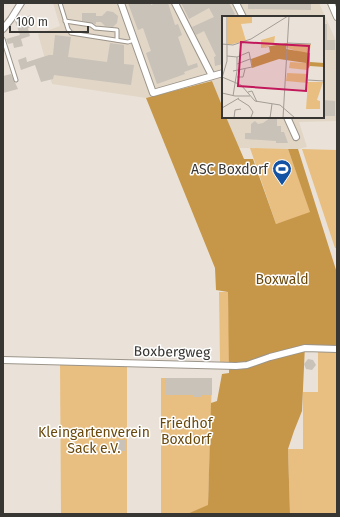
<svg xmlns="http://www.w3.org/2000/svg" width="340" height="517" viewBox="0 0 340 517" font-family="'Fira Sans',sans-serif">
  <rect width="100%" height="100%" fill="#eae2d8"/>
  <!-- built -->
  <polygon fill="#e2d6c6" points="53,3 319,3 337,43 337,121 299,122 307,147 298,149 239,148 226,117 323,117 323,17 223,17 223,108 212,81 146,98 52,84 38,34 60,26"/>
  <!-- green -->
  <g fill="#e8bf81">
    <polygon points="250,148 288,149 311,213 276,224"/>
    <polygon points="302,149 337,150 337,248 335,248"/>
    <polygon points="219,292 228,292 230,363 220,363"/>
    <polygon points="318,351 337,351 337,514 290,514 288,449 303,449 303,392 318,392"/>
    <polygon points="60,364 127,367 127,514 61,514"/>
    <polygon points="161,378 212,378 208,506 187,514 161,514"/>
  </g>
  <!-- forest -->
  <polygon fill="#c69649" points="212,81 223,108 223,117 226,117 244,159 253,159 276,224 310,212 288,149 298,149 337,273 337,345 305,345 302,411 294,431 288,449 290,514 187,514 208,505 211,403 217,401 222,374 229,373 228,292 216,290 215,268 146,98"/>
  <!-- building -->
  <g fill="#c9c2b8">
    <polygon points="128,3 151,3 151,5 156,3 168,3 175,25 178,24 182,35 178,37 188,66 197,63 198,67 184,72 185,74 157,84 146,53 151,51 143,28 138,30"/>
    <polygon points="181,3 229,3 235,14 230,17 223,17 223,64 215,66 214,57 216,56 205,33 204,31 196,35 192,27 214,17 209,8 189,19"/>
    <polygon points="248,3 311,3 311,10 248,9"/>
    <polygon points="107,11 113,12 118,16 117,23 113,27 105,26 101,22 96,22 96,24 82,21 82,13 96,13 96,16 102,16"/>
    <polygon points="31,15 35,26 28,28 30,36 21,39 23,46 14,48 13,43 8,44 6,39 20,35 15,21"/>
    <polygon points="323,24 327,24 327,40 335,40 335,50 323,50"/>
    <polygon points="55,35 71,37 68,57 107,62 110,43 124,45 124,64 134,65 131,85 54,75 53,79 41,82 35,65 21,70 18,60 26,57 27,62 49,55 53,55"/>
    <polygon points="11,74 18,89 3,93 3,76"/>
    <polygon points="323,100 335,101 335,116 323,116"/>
    <polygon points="277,117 277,126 281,126 281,132 284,132 288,143 276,143 276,141 245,139 245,133 251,133 251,124 255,121 258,124 263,123 270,118"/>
    <polygon points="308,359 313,360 316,365 312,370 306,369 304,364"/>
    <polygon points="165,378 212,378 212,395 202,395 202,397 194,397 194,395 166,395 166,384 165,384"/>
    <rect x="117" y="440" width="8" height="11"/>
  </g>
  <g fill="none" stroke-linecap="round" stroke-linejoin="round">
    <defs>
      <g id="lane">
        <polyline points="60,3 68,29 71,33 128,42 134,40"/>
        <polyline points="65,21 91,25 95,28 117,30 117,40"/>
        <polyline points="3,39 16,80"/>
      </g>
      <g id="street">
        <polyline points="121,3 153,93 223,73"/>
        <polyline points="175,3 212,76"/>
        <polyline points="236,3 243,17"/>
        <polyline points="331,3 337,17"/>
        <polyline points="3,29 11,19 21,3"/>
        <polyline points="287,117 296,137"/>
        <polyline points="3,360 236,366 247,365 270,357 305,348 337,349"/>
      </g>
    </defs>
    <!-- lane casing -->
    <use href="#lane" stroke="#9b948a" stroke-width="5"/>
    <!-- street casing -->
    <use href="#street" stroke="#9b948a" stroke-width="8"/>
    <!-- lane -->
    <use href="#lane" stroke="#fff" stroke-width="3"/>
    <!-- street -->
    <use href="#street" stroke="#fff" stroke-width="6"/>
  </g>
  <!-- icons -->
  <defs>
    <symbol id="stadium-pin" viewBox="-11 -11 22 30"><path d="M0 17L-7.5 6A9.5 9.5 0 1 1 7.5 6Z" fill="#1453a4" stroke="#fff"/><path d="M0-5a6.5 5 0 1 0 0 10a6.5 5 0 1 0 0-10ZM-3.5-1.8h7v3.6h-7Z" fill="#fff"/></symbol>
  </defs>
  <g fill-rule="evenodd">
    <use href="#stadium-pin" x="271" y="158" width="22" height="30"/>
  </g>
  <g text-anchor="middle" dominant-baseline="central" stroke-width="3" stroke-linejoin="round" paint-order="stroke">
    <!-- poi labels -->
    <g font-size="14" fill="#383632" stroke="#fff" text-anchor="end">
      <text x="268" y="169">ASC Boxdorf</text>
    </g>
    <!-- park labels -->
    <g font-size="14" fill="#6a490d" stroke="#fff">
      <text x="282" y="279">Boxwald</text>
      <text x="186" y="423">Friedhof<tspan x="186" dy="16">Boxdorf</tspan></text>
      <text x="94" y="432">Kleingartenverein<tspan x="94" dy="16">Sack e.V.</tspan></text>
    </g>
    <!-- street labels -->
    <g font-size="14" fill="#383632" stroke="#fff">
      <text transform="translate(172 352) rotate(1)">Boxbergweg</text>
    </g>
  </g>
  <!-- overview -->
  <g transform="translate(222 16)">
    <rect width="102" height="102" fill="#eae2d8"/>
    <path d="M6,0H30V7L19,8L24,25L6,29ZM53,20L52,28L39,32V24ZM65,28H89L88,33L87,37L78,36L65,32ZM68,46L84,47L85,54L67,52ZM65,57L86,58L84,66H101L95,84L98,85V93H84L86,67L64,65Z" fill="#e8bf81"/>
    <path d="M65,27L64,33L88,37V46L102,47V51L88,50L85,54L84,47L57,43L30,52L29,43L48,36L47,31L38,32Z" fill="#c69649"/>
    <path fill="none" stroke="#a39d96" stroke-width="1" d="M65,27L89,28M0,28L11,29L29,23L66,0M5,40L15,41L27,36L30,51L11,55M15,48L28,43M15,55V41M0,61L19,69L33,85L58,89L73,102M15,61H21L23,53M0,62L5,45V0M86,64L102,65M26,76L30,75L35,86M0,77L13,80H28M11,80L15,55M16,83L27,90L31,96L29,101M0,92L17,82M12,102L13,94L19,93M48,102L50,88M61,102L67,0"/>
    <path fill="#c2185b" fill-opacity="0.15" stroke="#c2185b" stroke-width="2" d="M19,26L87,30L84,75L16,70Z"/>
    <rect width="102" height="102" fill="none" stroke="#383632" stroke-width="2"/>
  </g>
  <!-- border -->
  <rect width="340" height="517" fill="none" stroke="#383632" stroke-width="8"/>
  <!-- scale -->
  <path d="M10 26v6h78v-6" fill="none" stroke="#383632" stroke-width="2"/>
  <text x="16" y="26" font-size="12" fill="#383632" stroke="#ffffff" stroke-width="3" paint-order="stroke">100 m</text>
</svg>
